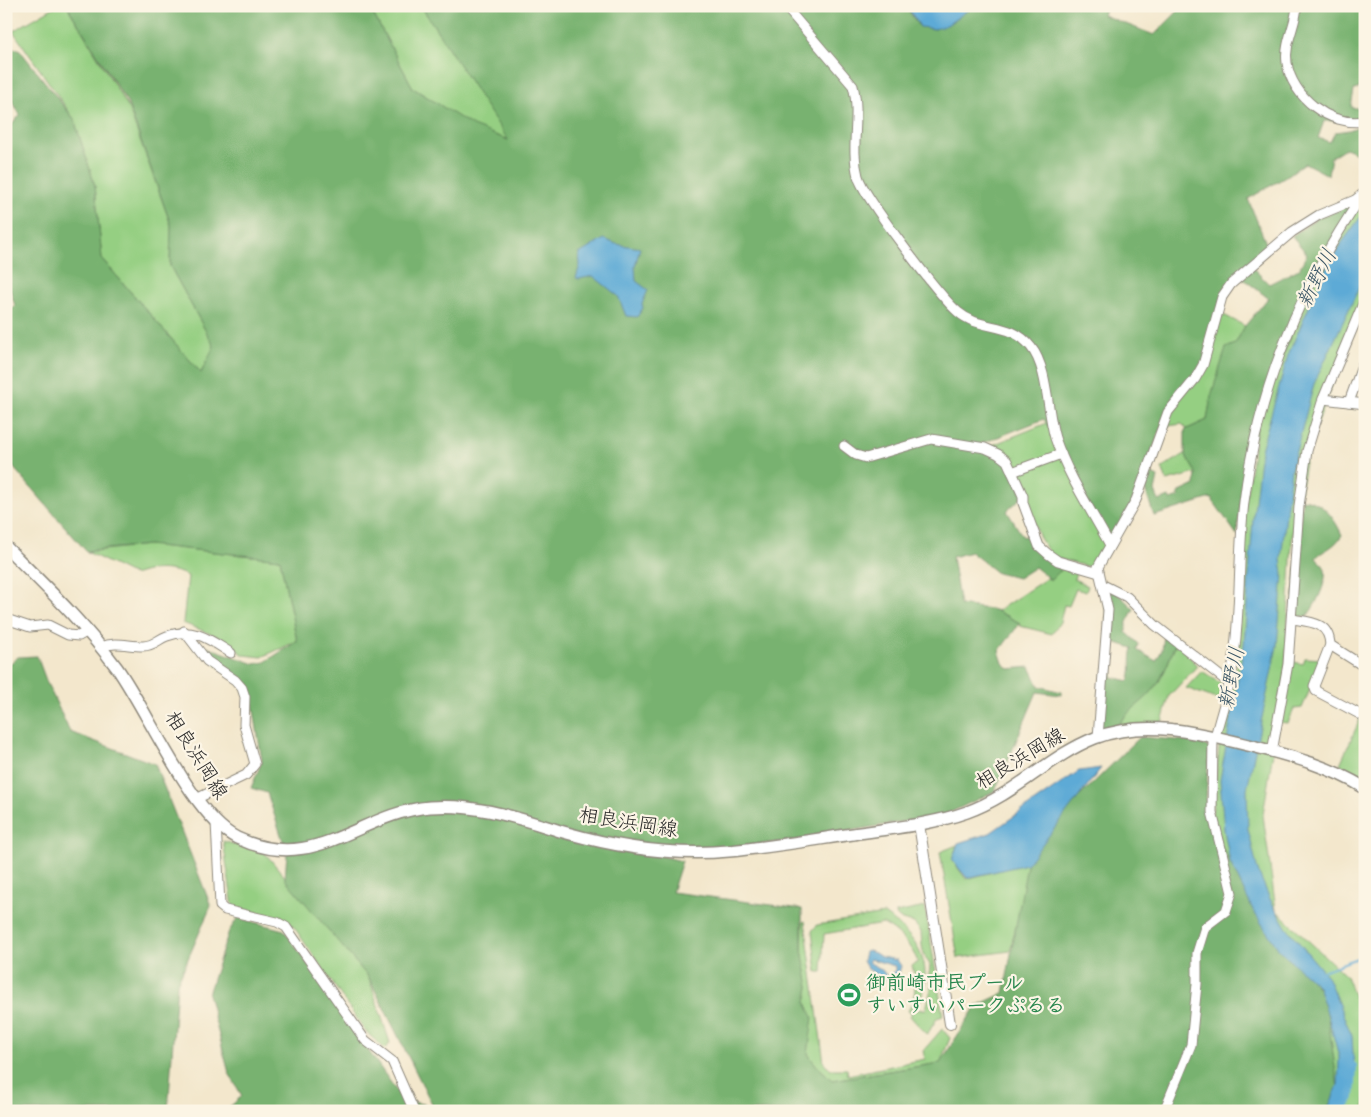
<svg xmlns="http://www.w3.org/2000/svg" width="1371" height="1117" viewBox="0 0 1371 1117" font-family="'Indie Flower','Klee One',sans-serif">
  <rect width="100%" height="100%" fill="#fcf5e5"/>
  <filter id="ink" filterUnits="userSpaceOnUse"><feTurbulence type="fractalNoise" baseFrequency=".02" numOctaves="2"/><feDisplacementMap in="SourceGraphic" scale="10" xChannelSelector="R" yChannelSelector="G"/><feConvolveMatrix kernelMatrix="1 2 1 2 8 2 1 2 1" color-interpolation-filters="sRGB"/></filter>
  <filter id="wash" filterUnits="userSpaceOnUse"><feTurbulence type="fractalNoise" baseFrequency=".0096" numOctaves="4" result="noise"/><feDisplacementMap in="SourceGraphic" scale="20" xChannelSelector="R" yChannelSelector="G"/><feGaussianBlur stdDeviation="1.12" result="paint"/><feColorMatrix in="noise" values="0 0 0 0 0 0 0 0 0 0 0 0 0 0 0 0 0 1.4 0 .05"/><feComposite in="paint" operator="in"/></filter>
  <g filter="url(#wash)">
    <rect width="100%" height="100%" fill="#f3e7cc"/>
    <!-- green -->
    <g fill="#95cf82" stroke="#607d56">
      <polygon points="56,6 67,6 129,109 171,225 170,266 214,346 201,373 102,259 95,186 74,119 13,31"/>
      <polygon points="369,6 421,6 509,140 478,130 413,88"/>
      <polygon points="1365,194 1365,297 1307,451 1292,540 1285,676 1263,815 1276,910 1346,976 1365,1025 1365,1111 1338,1111 1233,884 1212,815 1219,748 1237,665 1243,517 1257,427 1294,319"/>
      <path d="M1218,312L1245,326C1227,360 1213,381 1207,420L1187,429L1182,424L1161,427Z"/>
      <polygon points="1047,423 1108,541 1093,568 1052,557 1040,538 1023,496 985,448"/>
      <polygon points="1185,454 1196,473 1167,481 1162,468"/>
      <path d="M148,545L280,559L297,641L262,657L244,655L219,637L183,623L188,576C169,567 153,568 134,575L87,552Z"/>
      <polygon points="1064,567 1077,570 1074,579 1088,586 1086,592 1076,589 1069,606 1064,605 1060,622 1052,634 1020,626 1020,623 997,611 1047,578 1051,580"/>
      <path d="M1177,641L1197,666L1169,696L1162,723L1118,726C1127,711 1141,703 1153,690C1164,677 1170,657 1177,641Z"/>
      <polygon points="1305,658 1323,659 1302,708 1294,709 1288,723 1278,722 1289,661 1303,664"/>
      <polygon points="1202,671 1223,685 1219,700 1186,688"/>
      <polygon points="1361,717 1365,719 1365,777 1340,764"/>
      <polygon points="223,841 265,853 369,978 390,1043 385,1049 366,1032 294,927 278,917 233,907"/>
      <polygon points="957,845 952,860 966,879 1031,862 1010,951 958,958 940,852"/>
      <path d="M925,907L943,1016L937,1018L927,1035L910,1016L912,1013L908,1011C917,996 916,980 912,965L918,962C912,947 898,931 883,924L824,934L822,972H817L812,931L817,925L884,914C920,939 937,968 916,1010L926,1009L932,985L929,976L930,965L924,955L922,946L921,932L914,923L902,920L896,915V913Z"/>
      <polygon points="805,921 824,1063 831,1069 847,1069 848,1075 925,1059 923,1051 942,1029 950,1038 940,1063 832,1080 816,1065 808,1054 812,1019 806,1003 809,987 802,951 803,922"/>
    </g>
    <!-- forest -->
    <g fill="#78b270" stroke="#526e4e">
      <polygon points="67,6 369,6 413,88 473,126 508,140 421,6 906,6 918,25 935,29 975,6 1106,6 1103,15 1154,35 1183,6 1365,6 1365,49 1360,88 1354,90 1351,107 1365,110 1365,120 1324,121 1318,138 1330,142 1335,132 1349,130 1365,124 1365,156 1345,148 1331,157 1328,175 1305,163 1284,178 1248,199 1268,248 1252,267 1269,284 1299,269 1307,254 1292,236 1317,218 1354,204 1323,256 1266,398 1244,468 1237,535 1211,498 1154,516 1145,489 1150,473 1158,477 1155,491 1159,501 1169,497 1170,500 1179,497 1178,493 1195,485 1196,473 1185,454 1185,430 1207,420 1211,396 1226,348 1235,344 1245,326 1268,298 1241,277 1222,297 1203,365 1165,418 1124,523 1108,539 1044,419 975,446 1007,461 1023,496 1007,511 1023,537 1033,532 1037,546 1064,567 1051,580 1035,567 1018,578 997,573 971,552 952,557 960,605 995,610 1020,623 999,651 1003,663 1009,669 1030,667 1039,686 1061,692 1061,695 1037,692 995,791 947,814 797,840 694,852 611,844 682,861 672,892 802,909 802,950 809,987 806,1003 813,1017 808,1054 816,1065 832,1080 940,1063 976,1006 1004,993 1028,859 1077,799 1140,737 1200,742 1209,748 1205,817 1257,910 1325,997 1340,1102 1338,1111 225,1111 242,1096 229,1073 208,994 229,931 238,918 284,930 403,1100 433,1106 369,978 285,879 287,853 267,793 251,788 262,761 250,685 216,665 207,647 255,664 265,662 297,641 280,559 148,545 86,551 6,459 6,315 15,306 6,275 6,150 10,149 8,129 20,115 6,89 6,48 19,49 74,119 95,186 102,259 201,373 214,346 170,266 171,225 128,104"/>
      <path d="M1302,499C1322,501 1334,517 1342,535C1333,550 1320,551 1316,558C1318,561 1323,564 1324,567C1330,578 1315,607 1307,616L1292,617Z"/>
      <path d="M1105,591L1117,593L1134,609L1127,622L1126,632L1139,644L1137,650L1156,661L1162,650L1164,636L1176,641C1170,658 1164,676 1153,690C1141,705 1127,710 1118,726L1100,729L1106,672H1113L1112,677L1129,681C1134,669 1129,662 1133,648L1110,641Z"/>
      <polygon points="37,656 47,683 70,732 155,764 211,906 177,984 168,1111 6,1111 6,667 18,657"/>
    </g>
    <!-- water -->
    <g fill="#5daad6" stroke="#446a80">
      <polygon points="907,6 974,6 947,25 935,29 920,27"/>
      <polygon points="1365,211 1365,275 1314,384 1291,470 1281,559 1283,574 1277,646 1247,789 1248,829 1258,871 1270,899 1286,927 1327,976 1352,1036 1354,1069 1343,1111 1327,1111 1338,1085 1339,1057 1328,1016 1318,986 1279,950 1254,912 1230,862 1224,830 1220,780 1244,644 1253,519 1261,450 1288,355 1312,300 1330,259"/>
      <polygon points="604,239 616,244 640,248 635,266 636,281 648,290 642,304 643,308 637,317 626,316 618,296 593,276 579,279 576,278 580,265 579,254"/>
      <polygon points="1101,768 1027,864 967,878 952,860 958,843 990,833 1079,771"/>
      <polygon points="868,951 875,953 881,957 897,960 901,966 898,976 886,981 887,976 895,971 895,966 870,959 868,962 881,969 886,975 884,980 867,968 863,961 865,952"/>
    </g>
    <g fill="none" stroke-linecap="round" stroke-linejoin="round">
      <!-- stream -->
      <polyline stroke="#5daad6" stroke-width="2" points="1323,971 1365,955"/>
      <!-- river -->
      <polyline stroke="#5daad6" stroke-width="12" points="1338,1111 1349,1097 1351,1067"/>
    </g>
  </g>
  <g filter="url(#ink)">
    <g fill="none" stroke-linecap="round" stroke-linejoin="round">
      <defs>
        <g id="minor">
          <path d="M785,6L853,86C861,115 850,146 858,176C863,196 940,297 958,312C981,332 1010,320 1031,347C1048,368 1047,411 1055,438C1068,476 1091,510 1110,545"/>
          <path d="M1297,6C1296,25 1284,43 1287,63C1292,97 1330,127 1365,121"/>
          <polyline points="1323,399 1365,404"/>
          <polyline points="1349,402 1365,358"/>
          <polyline points="844,446 856,455 866,458 931,439 985,448 998,454 1007,461 1023,496 1023,503 1039,546 1048,554 1058,561 1099,573"/>
          <polyline points="1012,472 1061,454"/>
          <polyline points="1103,585 1127,597 1155,625 1229,683"/>
          <polyline points="6,619 30,627 48,625 68,635 79,636 88,631"/>
          <path d="M1292,619C1311,622 1329,622 1330,645L1314,686L1316,691L1365,717"/>
          <polyline points="184,631 207,661 235,680 242,688 245,697 244,725 255,764 246,775 196,799"/>
          <polyline points="1330,645 1365,667"/>
          <path d="M101,647C116,641 127,646 143,646C154,646 158,639 167,636C193,626 210,640 231,653"/>
          <polyline points="1098,737 1108,610 1098,567 1136,500 1168,412 1195,379 1203,365 1222,297 1231,284 1292,232 1319,215 1355,200 1365,192"/>
          <path d="M1215,737C1221,713 1230,688 1233,664C1241,610 1238,555 1244,502C1257,393 1299,288 1361,198"/>
          <polyline points="1272,752 1288,664 1299,506 1307,451 1323,399 1365,299"/>
          <polyline points="216,822 220,906 225,910 277,922 286,927 365,1040 392,1061 414,1111"/>
          <polyline points="1164,1111 1191,1045 1197,984 1197,953 1205,927 1226,911 1232,893 1212,812 1213,737"/>
        </g>
        <polyline id="tertiary" points="919,824 950,1024"/>
        <path id="secondary" d="M6,547C45,586 84,623 117,668C148,711 192,816 237,838C316,875 358,813 430,807C478,803 523,820 567,833C620,848 675,856 729,851C771,847 812,840 853,834C891,828 930,825 967,812C1015,795 1049,756 1095,738C1148,718 1203,734 1256,747C1294,757 1331,767 1365,788"/>
      </defs>
      <!-- minor casing -->
      <use href="#minor" stroke="#8f897c" stroke-width="11"/>
      <!-- tertiary casing -->
      <use href="#tertiary" stroke="#8f897c" stroke-width="12"/>
      <!-- secondary casing -->
      <use href="#secondary" stroke="#8f897c" stroke-width="14"/>
      <!-- minor -->
      <use href="#minor" stroke="#fff" stroke-width="9"/>
      <!-- tertiary -->
      <use href="#tertiary" stroke="#fff" stroke-width="10"/>
      <!-- secondary -->
      <use href="#secondary" stroke="#fff" stroke-width="11"/>
    </g>
  </g>
  <!-- icons -->
  <defs>
    <symbol id="stadium-disc" viewBox="-11 -11 22 22"><circle r="9.5" fill="#2e9e5b" stroke="#fcf5e5"/><path d="M0-5a6.5 5 0 1 0 0 10a6.5 5 0 1 0 0-10ZM-3.5-1.8h7v3.6h-7Z" fill="#fff"/></symbol>
  </defs>
  <g fill-rule="evenodd">
    <use href="#stadium-disc" x="835" y="981" width="28" height="28"/>
  </g>
  <g text-anchor="middle" dominant-baseline="central" stroke-width="4.5" stroke-linejoin="round" paint-order="stroke">
    <!-- street labels -->
    <g font-size="20" fill="#2b2b2b" stroke="#fcf5e5">
      <text transform="translate(195 756) rotate(58)">相良浜岡線</text>
      <text transform="translate(1021 760) rotate(-31)">相良浜岡線</text>
      <text transform="translate(628 824) rotate(9)">相良浜岡線</text>
    </g>
    <!-- leisure labels -->
    <g font-size="20" font-weight="bold" fill="#27864d" stroke="#fcf5e5" text-anchor="start">
      <text x="866" y="984">御前崎市民プール<tspan x="866" dy="23">すいすいパークぷるる</tspan></text>
    </g>
    <!-- water labels -->
    <g font-size="21" font-style="italic" fill="#3c5767" stroke="#fcf5e5">
      <text transform="translate(1318 279) rotate(-63)">新野川</text>
      <text transform="translate(1233 678) rotate(-79)">新野川</text>
    </g>
  </g>
  <!-- margin -->
  <rect width="1371" height="1117" fill="none" stroke="#fcf5e5" stroke-width="25"/>
</svg>
